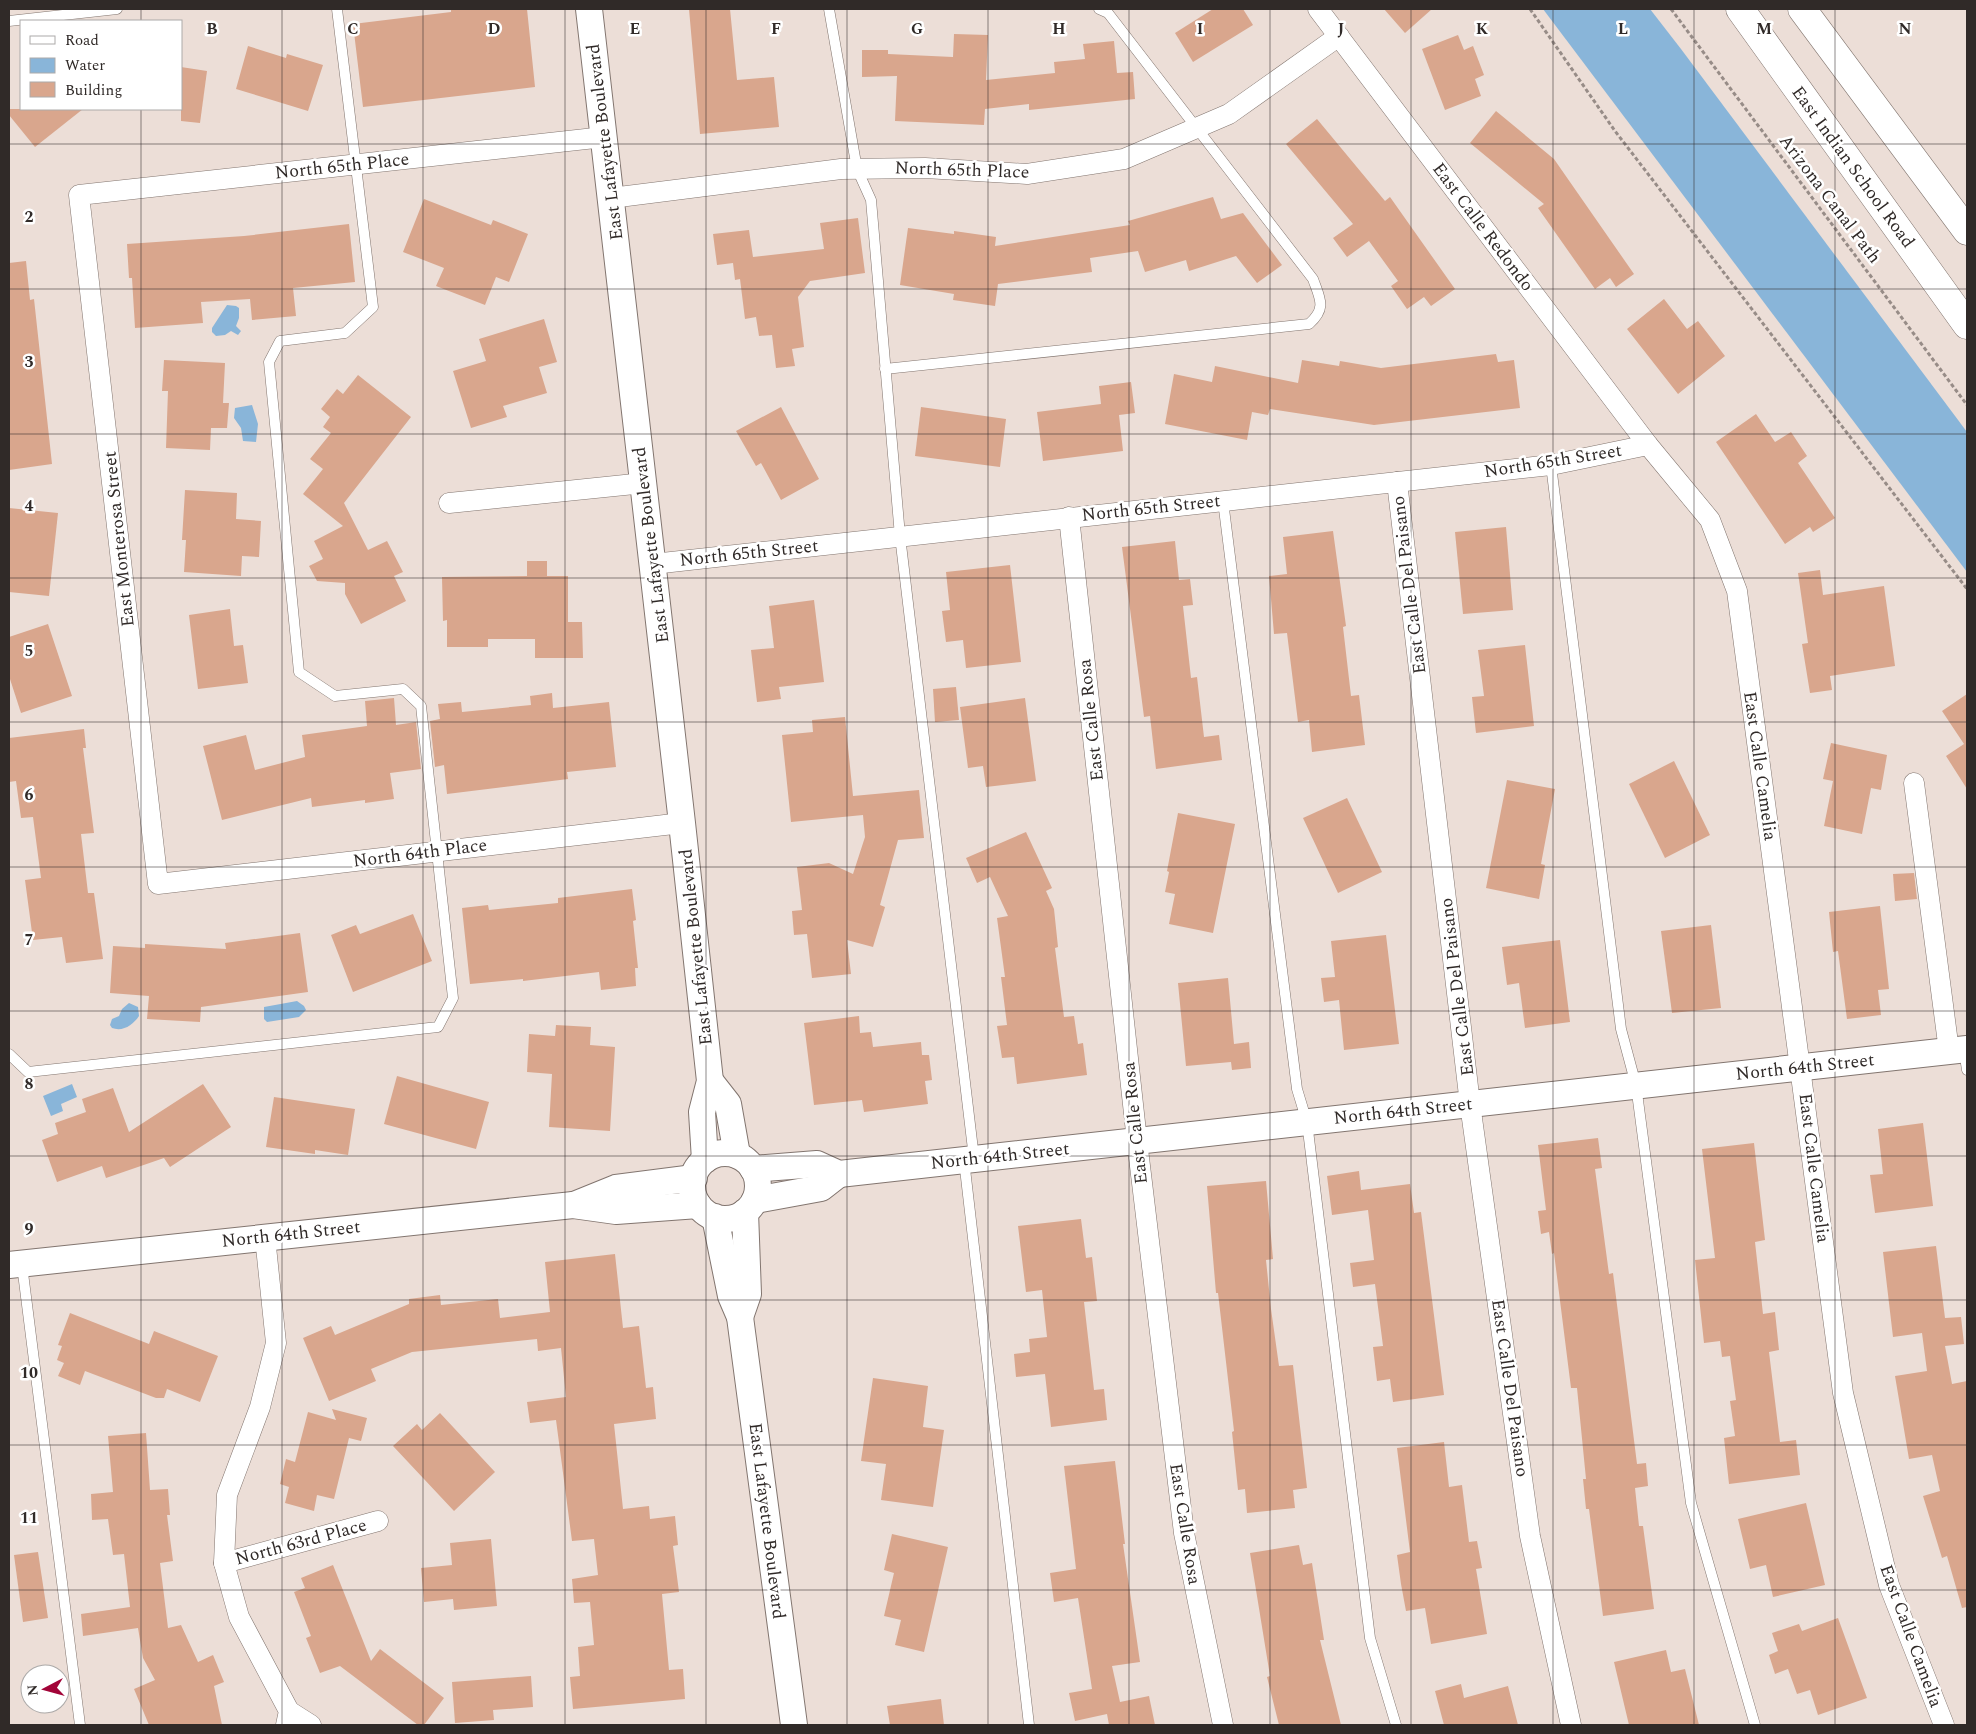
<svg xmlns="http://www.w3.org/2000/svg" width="1976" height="1734" viewBox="0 0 1976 1734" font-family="Spectral,serif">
  <rect width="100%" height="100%" fill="#ecded7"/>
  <!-- water -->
  <g fill="#89b5d9">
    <polygon points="1543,9 1650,9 1681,49 1967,432 1967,572"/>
    <polygon points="227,305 236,306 239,308 239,318 236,326 241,331 238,335 231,331 225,335 216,336 212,332 212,328"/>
    <polygon points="252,405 258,424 256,442 243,441 241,428 234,418 235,408"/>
    <polygon points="297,1001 304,1006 306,1010 299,1017 267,1022 264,1019 264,1007"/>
    <path d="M129,1003L138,1007L139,1016C133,1025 123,1032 112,1028L110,1025L112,1019L119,1016L122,1009Z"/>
    <polygon points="72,1084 77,1097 61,1104 63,1111 51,1116 43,1096"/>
  </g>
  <!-- building -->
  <g fill="#d9a68d">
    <polygon points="451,9 527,9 535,87 363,107 353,24 451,12"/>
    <polygon points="689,9 730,9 737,80 774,77 779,127 700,134"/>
    <polygon points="1213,9 1243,9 1253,25 1193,62 1175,33"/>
    <polygon points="1384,9 1432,9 1405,33"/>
    <polygon points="954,34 988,35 986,80 1055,73 1054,62 1085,59 1083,44 1114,41 1117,73 1133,72 1135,99 1029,110 1029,104 985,109 984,125 895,121 897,76 862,77 862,50 888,50 888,54 953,57"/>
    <polygon points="1458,35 1464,50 1473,46 1484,75 1475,79 1481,96 1445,110 1422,49"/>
    <polygon points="248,46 286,58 287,54 323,65 308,111 236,89"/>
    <polygon points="181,67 207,71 200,123 181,121"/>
    <polygon points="9,109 83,109 35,147 9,115"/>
    <polygon points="1496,111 1554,159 1634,274 1616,287 1610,278 1595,289 1538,208 1544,204 1470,143"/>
    <polygon points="1317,119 1385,201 1390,197 1455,289 1431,306 1424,297 1407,309 1391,286 1398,281 1369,241 1347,257 1333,238 1353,224 1286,144"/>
    <polygon points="1213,197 1221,219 1243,213 1282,265 1257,283 1236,256 1189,271 1186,260 1145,272 1138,251 1090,258 1092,272 998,284 995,306 953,300 954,294 900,285 908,228 954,234 954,231 996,237 995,246 1130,225 1128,221"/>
    <polygon points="424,199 491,225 493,220 528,234 509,282 496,277 485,305 436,286 444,268 403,252"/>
    <polygon points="858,218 865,273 810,281 798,297 804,347 792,349 795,366 776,368 772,335 759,336 756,317 745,319 740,279 735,280 733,263 717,265 713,234 749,230 753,257 824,249 820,223"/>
    <polygon points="349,224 355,282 293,288 296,316 252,320 250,299 201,302 203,323 135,328 132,278 129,278 127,244 244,236"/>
    <polygon points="26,261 30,300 34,299 52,464 9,470 9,263"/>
    <polygon points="1664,299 1687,329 1698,321 1725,356 1678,394 1627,329"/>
    <polygon points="544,319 557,362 539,367 547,393 503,406 507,417 471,428 453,371 486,361 479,339"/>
    <polygon points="1496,354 1498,362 1514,360 1520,408 1374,425 1270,409 1268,415 1252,412 1247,440 1165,424 1174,374 1212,382 1215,366 1298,383 1302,360 1339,366 1340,361 1381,368"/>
    <polygon points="164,360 225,363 223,403 229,403 227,428 211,428 210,450 166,448 168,391 162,391"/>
    <polygon points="358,375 411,417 344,503 368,550 387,541 403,572 394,576 406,601 361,624 345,594 345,583 317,581 309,566 323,559 314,541 343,526 303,494 323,469 310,459 331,433 323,427 330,417 321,409 337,389 343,394"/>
    <polygon points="1131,382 1135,413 1119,415 1123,451 1043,461 1037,412 1101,404 1099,386"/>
    <polygon points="781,407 819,479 781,500 761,463 756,466 736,431"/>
    <polygon points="921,407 1006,419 1000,467 915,456"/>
    <polygon points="1756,414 1775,442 1791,432 1807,456 1798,463 1835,518 1813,532 1810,527 1785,544 1716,442"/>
    <polygon points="185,490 237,493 236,519 261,521 259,557 242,556 241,576 184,572 186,540 182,540"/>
    <polygon points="9,508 58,513 49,596 9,592"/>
    <polygon points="1506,527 1513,610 1463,614 1455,532"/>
    <polygon points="1333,531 1346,626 1343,627 1351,696 1359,695 1365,745 1312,752 1309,720 1298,722 1287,633 1274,634 1269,576 1287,574 1283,537"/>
    <polygon points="1175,541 1179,580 1190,579 1193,605 1183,606 1191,678 1197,677 1204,737 1219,735 1222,760 1156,769 1150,716 1144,717 1122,547"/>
    <polygon points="527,561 547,561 547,576 568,576 568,622 582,622 583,658 535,658 535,639 488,639 488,647 447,647 447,620 443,621 442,577 527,576"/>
    <polygon points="1010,565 1021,662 966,668 963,640 946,642 942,611 950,610 946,572"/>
    <polygon points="1820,570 1823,595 1884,586 1895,666 1830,676 1832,690 1810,693 1802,644 1808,643 1798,573"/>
    <polygon points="814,600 824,682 779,687 781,699 757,702 751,650 774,648 769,606"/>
    <polygon points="230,609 234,646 243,645 248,683 198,689 189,615"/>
    <polygon points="48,624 72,696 21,713 9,676 9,637"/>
    <polygon points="1525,645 1534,726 1476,733 1472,697 1484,696 1478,650"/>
    <polygon points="956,687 959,720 935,722 933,689"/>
    <polygon points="552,693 553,708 609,702 616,767 567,772 568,779 447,794 444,765 435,767 430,721 440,719 438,704 461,702 462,712 531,705 530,696"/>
    <polygon points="1967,694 1967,789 1946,756 1964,744 1942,711"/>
    <polygon points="394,698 396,725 416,722 421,769 390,773 394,799 365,803 365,800 312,807 311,798 222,820 203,746 246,735 255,770 305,757 302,735 367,726 365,701"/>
    <polygon points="1025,698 1036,781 986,787 983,766 968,768 960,707"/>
    <polygon points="845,717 853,796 919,790 924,838 898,840 880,905 885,907 873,947 847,940 851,974 812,978 807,934 794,935 792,911 802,910 797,867 829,863 853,874 865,837 863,815 791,822 782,735 813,732 812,720"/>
    <polygon points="84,729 86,748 83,748 94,833 81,834 88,893 94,893 103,959 66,963 62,937 33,940 25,880 41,878 33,817 21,818 16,781 9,782 9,738"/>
    <polygon points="1831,743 1887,755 1881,790 1871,788 1862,834 1824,826 1833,781 1823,779"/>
    <polygon points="1674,761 1710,835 1665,858 1629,784"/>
    <polygon points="1507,780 1555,789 1541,864 1545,865 1539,899 1486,888"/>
    <polygon points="1347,798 1382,872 1338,893 1303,818"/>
    <polygon points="1178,813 1235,824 1213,933 1169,924 1175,894 1165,892 1169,872 1167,871"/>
    <polygon points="1026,832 1052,888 1046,891 1054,909 1058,947 1055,948 1064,1017 1074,1016 1078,1044 1083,1043 1087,1075 1017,1084 1014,1057 1002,1058 997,1026 1007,1025 1001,977 1005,977 997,918 1008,916 990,877 977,883 966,858"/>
    <polygon points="1914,873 1917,899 1895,901 1893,874"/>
    <polygon points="632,889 636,920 633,921 638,968 635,968 636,986 601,990 599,972 523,981 523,979 470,984 462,908 488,905 489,910 558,903 558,898"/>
    <polygon points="1880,906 1889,989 1878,990 1881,1015 1847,1019 1838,951 1833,952 1829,912"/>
    <polygon points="413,914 432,961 353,992 331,935 356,925 360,934"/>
    <polygon points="1711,925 1721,1008 1672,1013 1661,931"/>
    <polygon points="300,933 308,992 201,1007 200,1022 147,1019 149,996 110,993 113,946 145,948 145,944 226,949 225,943"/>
    <polygon points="1386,935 1399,1044 1344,1050 1339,1000 1324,1002 1321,978 1335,977 1331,941"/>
    <polygon points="1560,940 1570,1022 1525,1028 1519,983 1507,985 1502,947"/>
    <polygon points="1228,978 1234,1044 1249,1042 1251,1068 1232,1070 1231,1062 1186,1066 1178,983"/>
    <polygon points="859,1016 860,1033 871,1032 873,1047 921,1042 922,1055 929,1055 932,1080 925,1081 928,1104 864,1112 862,1100 814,1105 804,1023"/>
    <polygon points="556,1025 591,1027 590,1045 615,1047 610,1131 549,1127 552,1074 527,1072 529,1034 555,1036"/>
    <polygon points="397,1076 489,1102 476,1149 384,1124"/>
    <polygon points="203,1084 231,1127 170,1167 164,1158 106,1178 102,1166 57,1182 42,1140 58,1134 55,1123 86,1112 82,1099 113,1088 129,1132"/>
    <polygon points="274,1097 355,1109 348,1155 315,1150 315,1154 266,1147"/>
    <polygon points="1923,1123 1933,1206 1875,1213 1870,1175 1883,1174 1878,1129"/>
    <polygon points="1598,1138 1602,1168 1595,1169 1609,1274 1613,1273 1637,1464 1646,1463 1648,1486 1635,1488 1639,1526 1643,1526 1654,1609 1603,1616 1589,1509 1586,1509 1583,1479 1586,1479 1577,1388 1571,1388 1554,1253 1552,1254 1549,1232 1541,1234 1538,1211 1546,1210 1538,1145"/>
    <polygon points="1754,1143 1765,1240 1755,1242 1763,1314 1775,1312 1779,1350 1769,1352 1780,1442 1796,1440 1800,1475 1729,1484 1724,1438 1735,1436 1730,1401 1736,1400 1730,1356 1722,1357 1720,1341 1704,1343 1695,1260 1715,1258 1702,1149"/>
    <polygon points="1359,1171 1361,1190 1410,1184 1414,1213 1421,1212 1444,1395 1393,1402 1390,1379 1377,1381 1373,1347 1383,1346 1375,1284 1353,1287 1350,1263 1374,1260 1368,1210 1332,1215 1327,1176"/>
    <polygon points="1266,1181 1273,1259 1266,1260 1271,1309 1279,1366 1293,1365 1307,1488 1293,1490 1295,1508 1247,1513 1245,1489 1238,1490 1232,1432 1234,1431 1218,1293 1216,1293 1207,1186"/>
    <polygon points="1081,1219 1086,1258 1092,1257 1097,1301 1084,1302 1094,1390 1104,1389 1107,1420 1051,1427 1045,1374 1016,1377 1014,1354 1030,1352 1029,1339 1047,1337 1042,1290 1026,1292 1018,1226"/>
    <polygon points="1936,1246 1945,1318 1961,1317 1964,1344 1945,1346 1952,1384 1967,1381 1967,1607 1962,1608 1947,1556 1942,1558 1923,1496 1940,1491 1932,1455 1909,1459 1895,1376 1927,1371 1922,1333 1893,1337 1883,1252"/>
    <polygon points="615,1254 623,1328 639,1326 646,1388 653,1387 656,1419 614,1424 623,1509 649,1506 650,1519 675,1516 678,1545 673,1546 679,1592 662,1594 669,1670 683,1669 685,1699 573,1709 570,1677 580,1676 578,1647 594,1645 590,1602 574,1603 572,1579 598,1575 594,1539 572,1541 556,1420 530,1423 527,1402 566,1397 561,1348 538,1351 537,1339 412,1352 371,1369 376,1381 329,1401 303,1338 331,1326 335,1335 409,1304 409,1299 440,1295 441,1305 498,1299 500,1318 550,1312 545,1262"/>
    <polygon points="70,1313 149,1344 154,1331 218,1356 200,1402 167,1389 164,1398 156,1398 85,1371 80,1385 58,1376 64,1363 57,1360 62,1346 58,1345"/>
    <polygon points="873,1378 928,1386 923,1427 944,1430 933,1507 881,1500 886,1464 861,1461"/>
    <polygon points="332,1409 367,1418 361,1441 349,1438 334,1499 317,1495 314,1511 285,1503 289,1487 280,1484 286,1459 295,1462 308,1412 336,1420"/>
    <polygon points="440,1413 495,1472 454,1511 393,1446 417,1424 422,1430"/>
    <polygon points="146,1433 150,1490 168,1489 170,1515 167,1515 173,1561 160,1563 168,1628 181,1625 198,1662 213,1655 224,1682 214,1686 222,1725 149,1725 134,1689 155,1680 143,1658 138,1628 83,1636 81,1614 130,1607 124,1554 113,1555 108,1519 92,1520 91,1494 113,1492 108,1436"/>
    <polygon points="1444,1442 1449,1487 1462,1485 1469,1542 1477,1541 1482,1568 1476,1569 1487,1634 1431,1644 1425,1608 1406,1611 1401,1584 1397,1555 1410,1552 1397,1448"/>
    <polygon points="1115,1461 1125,1544 1123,1544 1140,1662 1112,1666 1120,1702 1149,1696 1155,1725 1109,1725 1107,1714 1075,1721 1069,1693 1092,1689 1078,1598 1054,1602 1050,1573 1076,1569 1064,1466"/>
    <polygon points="1806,1503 1825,1585 1773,1597 1766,1565 1750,1569 1738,1519"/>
    <polygon points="892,1534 948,1547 924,1652 895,1645 901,1620 884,1616 894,1573 884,1570"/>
    <polygon points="491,1539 497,1606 454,1610 453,1599 424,1602 421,1568 452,1565 450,1543"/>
    <polygon points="1299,1545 1303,1565 1312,1563 1324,1640 1320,1640 1341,1725 1279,1725 1267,1677 1270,1676 1250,1553"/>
    <polygon points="38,1552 48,1618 23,1622 14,1555"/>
    <polygon points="333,1565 371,1661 380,1649 444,1698 424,1725 418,1725 340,1666 320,1673 306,1638 311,1636 294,1592 305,1588 301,1578"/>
    <polygon points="1838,1618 1867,1698 1818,1715 1810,1690 1797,1694 1788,1669 1775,1674 1769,1655 1778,1651 1772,1633 1799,1624 1802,1631"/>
    <polygon points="1666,1650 1671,1672 1685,1669 1699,1725 1629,1725 1614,1662"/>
    <polygon points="531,1676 533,1707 493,1710 494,1720 455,1723 452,1682"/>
    <polygon points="1461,1684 1464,1698 1508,1686 1518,1725 1444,1725 1435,1691"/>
    <polygon points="941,1699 944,1725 890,1725 887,1706"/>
  </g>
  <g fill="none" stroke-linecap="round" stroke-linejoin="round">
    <defs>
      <g id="service">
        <polyline points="829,9 857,169 871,200 900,536 974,1158"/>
        <polyline points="9,21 117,9"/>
        <path d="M885,369L1309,324C1327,308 1320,299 1313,279L1108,13L1099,9"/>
        <polyline points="1551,465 1621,1029 1636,1085 1691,1503 1755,1725"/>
        <polyline points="1223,501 1297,1089 1307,1122 1370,1638 1396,1725"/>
        <polyline points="1964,1050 1967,1070"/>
        <polyline points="9,1054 28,1072 438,1027 453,998 421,706 403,689 335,696 299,672 269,362 280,341 345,333 373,307 337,9"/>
        <polyline points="964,1160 1029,1725"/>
        <polyline points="22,1265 80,1725"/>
      </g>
      <g id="minor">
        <polyline points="1318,9 1648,445 1710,520 1737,591 1843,1393 1889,1585 1944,1725"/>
        <polyline points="604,137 79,195 158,884 682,823"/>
        <polyline points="611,198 841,169 925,168 1027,174 1124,159 1229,114 1339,36"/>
        <polyline points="1397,482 1470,1104 1530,1536 1571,1725"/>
        <polyline points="449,503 644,483"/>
        <polyline points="1069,517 1137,1141 1184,1533 1223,1725"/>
        <polyline points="653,564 1551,465 1648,445"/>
        <polyline points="1914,783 1949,1051"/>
        <polyline points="265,1237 276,1343 260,1407 227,1495 224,1563 239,1617 289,1711 286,1725"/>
        <polyline points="224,1563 378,1521"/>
        <polyline points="289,1711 311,1725"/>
      </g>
      <g id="tertiary">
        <polyline points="589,9 682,823 710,1081 702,1112 705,1160"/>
        <polyline points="710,1081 728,1104 737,1155"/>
        <circle cx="725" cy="1186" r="33"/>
        <polyline points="753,1169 817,1164 839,1174 1967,1049"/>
        <polyline points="755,1200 821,1188 839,1174"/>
        <polyline points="574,1205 616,1188 694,1178"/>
        <polyline points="715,1217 731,1296 740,1317 794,1725"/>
        <polyline points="9,1265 573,1205 616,1211 698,1205"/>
        <polyline points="740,1317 748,1294 745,1212"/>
      </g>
      <g id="secondary">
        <polyline points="1740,9 1967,325"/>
        <polyline points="1802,9 1967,231"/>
      </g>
    </defs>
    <!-- service casing -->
    <use href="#service" stroke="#82756f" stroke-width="11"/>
    <!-- minor casing -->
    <use href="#minor" stroke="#82756f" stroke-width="21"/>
    <!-- tertiary casing -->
    <use href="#tertiary" stroke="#82756f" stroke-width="28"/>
    <!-- secondary casing -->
    <use href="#secondary" stroke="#82756f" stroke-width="29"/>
    <!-- path -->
    <g stroke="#978c87" stroke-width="3" stroke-dasharray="4 2.5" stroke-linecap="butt">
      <polyline points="1530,9 1615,131 1967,589"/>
      <polyline points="1671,9 1967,405"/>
    </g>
    <!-- service -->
    <use href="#service" stroke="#fff" stroke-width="10"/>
    <!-- minor -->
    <use href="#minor" stroke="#fff" stroke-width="20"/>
    <!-- tertiary -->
    <use href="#tertiary" stroke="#fff" stroke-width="26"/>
    <!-- secondary -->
    <use href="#secondary" stroke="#fff" stroke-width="28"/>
  </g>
  <!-- grid -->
  <path fill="none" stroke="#302a28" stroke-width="1" stroke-opacity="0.55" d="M141,9V21M282,9V1725M423,9V1725M565,9V1725M706,9V1725M847,9V1725M988,9V1725M1129,9V1725M1270,9V1725M1411,9V1725M1553,9V1725M1694,9V1725M1835,9V1725M141,109V1725M9,144H1967M9,289H1967M9,434H1967M9,578H1967M9,722H1967M9,867H1967M9,1011H1967M9,1156H1967M9,1300H1967M9,1445H1967M9,1590H1967"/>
  <g text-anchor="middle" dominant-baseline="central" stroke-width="5" stroke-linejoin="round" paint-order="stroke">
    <!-- street labels -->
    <g font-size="18" fill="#302a28" stroke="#fff">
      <text transform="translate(605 142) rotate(-97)">East Lafayette Boulevard</text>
      <text transform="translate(342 166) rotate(-6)">North 65th Place</text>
      <text transform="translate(1853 167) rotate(54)">East Indian School Road</text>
      <text transform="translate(962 170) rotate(2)">North 65th Place</text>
      <text transform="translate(1830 199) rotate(53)">Arizona Canal Path</text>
      <text transform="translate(1483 227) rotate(53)">East Calle Redondo</text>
      <text transform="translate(1553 461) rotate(-9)">North 65th Street</text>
      <text transform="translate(1151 508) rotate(-6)">North 65th Street</text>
      <text transform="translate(119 539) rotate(-96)">East Monterosa Street</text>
      <text transform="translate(651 545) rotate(-97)">East Lafayette Boulevard</text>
      <text transform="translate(749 553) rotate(-6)">North 65th Street</text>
      <text transform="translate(1409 585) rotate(-97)">East Calle Del Paisano</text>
      <text transform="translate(1091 720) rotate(-96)">East Calle Rosa</text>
      <text transform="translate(1760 766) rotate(82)">East Calle Camelia</text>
      <text transform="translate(420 853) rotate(-7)">North 64th Place</text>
      <text transform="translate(696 947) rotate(-96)">East Lafayette Boulevard</text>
      <text transform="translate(1457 987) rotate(-97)">East Calle Del Paisano</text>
      <text transform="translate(1805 1067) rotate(-6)">North 64th Street</text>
      <text transform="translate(1403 1111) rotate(-6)">North 64th Street</text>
      <text transform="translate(1135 1123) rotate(-96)">East Calle Rosa</text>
      <text transform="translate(1000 1156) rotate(-6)">North 64th Street</text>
      <text transform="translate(1814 1168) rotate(83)">East Calle Camelia</text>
      <text transform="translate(291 1234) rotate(-6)">North 64th Street</text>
      <text transform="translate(1510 1388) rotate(82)">East Calle Del Paisano</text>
      <text transform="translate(767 1521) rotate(83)">East Lafayette Boulevard</text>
      <text transform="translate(1185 1524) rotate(81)">East Calle Rosa</text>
      <text transform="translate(301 1542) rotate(-15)">North 63rd Place</text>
      <text transform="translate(1911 1636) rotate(70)">East Calle Camelia</text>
    </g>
  </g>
  <g font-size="16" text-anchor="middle" font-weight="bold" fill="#302a28" stroke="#fff" stroke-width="5" stroke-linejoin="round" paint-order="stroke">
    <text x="212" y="34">B</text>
    <text x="353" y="34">C</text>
    <text x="494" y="34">D</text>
    <text x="635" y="34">E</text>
    <text x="776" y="34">F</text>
    <text x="917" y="34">G</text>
    <text x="1059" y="34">H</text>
    <text x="1200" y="34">I</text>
    <text x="1341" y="34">J</text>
    <text x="1482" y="34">K</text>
    <text x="1623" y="34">L</text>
    <text x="1764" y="34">M</text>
    <text x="1905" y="34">N</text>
    <text x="29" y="222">2</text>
    <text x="29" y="367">3</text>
    <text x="29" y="511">4</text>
    <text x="29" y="656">5</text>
    <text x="29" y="800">6</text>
    <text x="29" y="945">7</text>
    <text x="29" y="1089">8</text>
    <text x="29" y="1234">9</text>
    <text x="29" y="1378">10</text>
    <text x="29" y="1523">11</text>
  </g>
  <!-- border -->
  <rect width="1976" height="1734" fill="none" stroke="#302a28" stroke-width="20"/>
  <!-- legend -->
  <rect x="20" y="20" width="162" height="90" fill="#ffffff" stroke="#acaaa9"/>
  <rect x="30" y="36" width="25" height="8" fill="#ffffff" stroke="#acaaa9"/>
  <text x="65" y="45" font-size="15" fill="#302a28">Road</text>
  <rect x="30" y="58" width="25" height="15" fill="#89b5d9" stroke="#acaaa9"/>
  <text x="65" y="70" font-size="15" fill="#302a28">Water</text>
  <rect x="30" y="82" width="25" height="15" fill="#d9a68d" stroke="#acaaa9"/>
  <text x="65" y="95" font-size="15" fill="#302a28">Building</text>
  <!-- north arrow -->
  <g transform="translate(45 1689) rotate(264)"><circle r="24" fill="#ffffff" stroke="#acaaa9"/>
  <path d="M0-4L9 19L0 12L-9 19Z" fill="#a20438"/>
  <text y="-8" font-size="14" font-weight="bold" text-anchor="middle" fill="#302a28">N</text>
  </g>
</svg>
